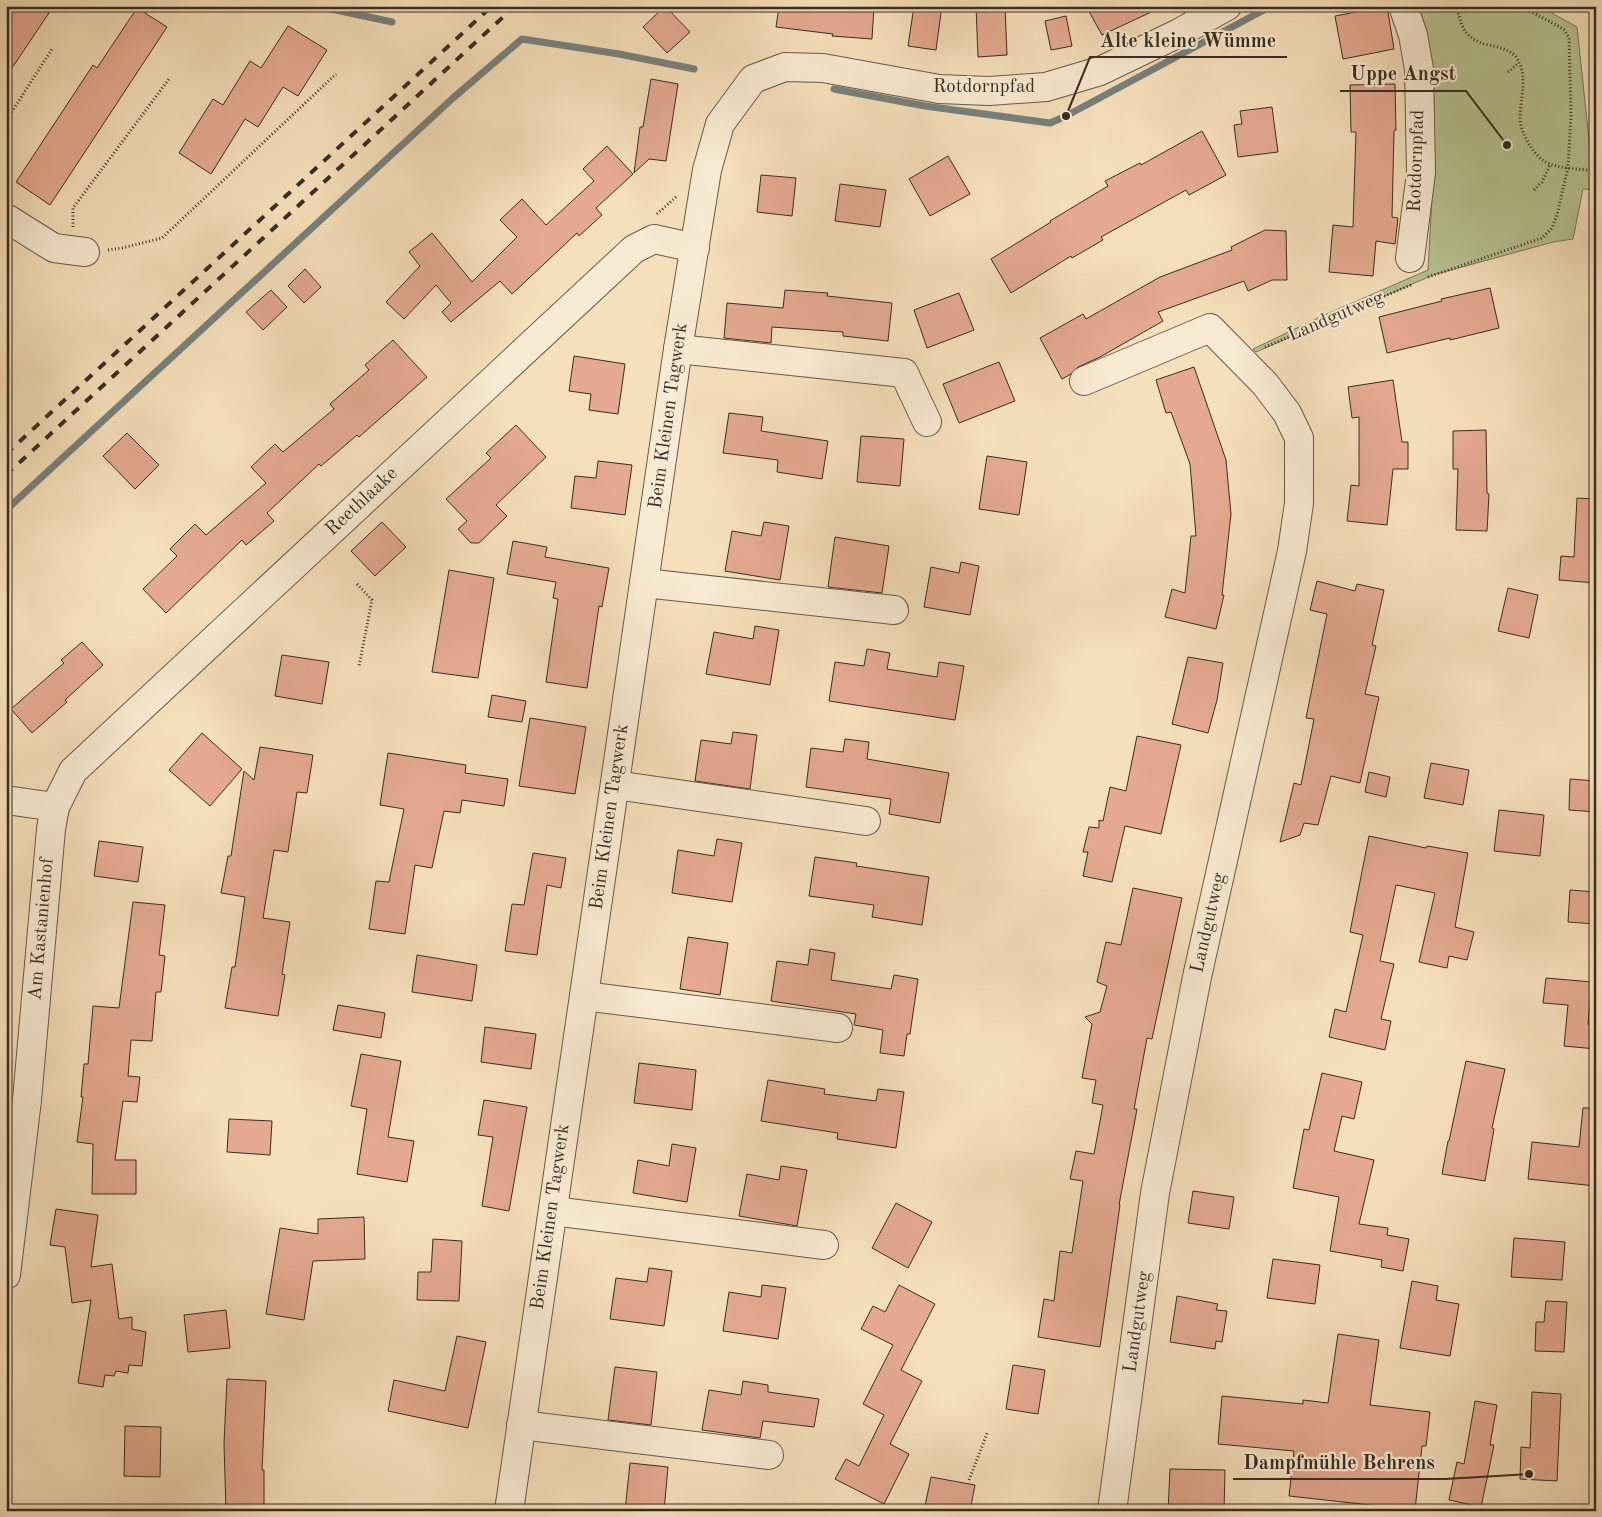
<svg xmlns="http://www.w3.org/2000/svg" width="1602" height="1517" viewBox="0 0 1602 1517" font-family="'Old Standard TT',serif">
  <rect width="100%" height="100%" fill="#f6e0bb"/>
  <filter id="stains"><feTurbulence type="fractalNoise" baseFrequency=".004" numOctaves="4"/><feColorMatrix values="0 0 0 0 .2 0 0 0 0 .09 0 0 0 0 .02 0 0 0 .5 -.17"/></filter>
  <radialGradient id="worn" r=".72"><stop offset=".6" stop-color="#630" stop-opacity="0"/><stop offset="1" stop-color="#630" stop-opacity=".3"/></radialGradient>
  <!-- green -->
  <polygon fill="#b8c393" stroke="#78785c" points="1412,6 1539,6 1577,27 1590,149 1596,150 1596,190 1583,189 1573,239 1553,242 1433,275 1256,352 1253,349 1320,317 1428,270 1433,180"/>
  <g fill="none" stroke-linecap="round" stroke-linejoin="round">
    <!-- stream -->
    <g stroke="#77827e" stroke-width="7">
      <polyline points="317,6 392,22"/>
      <polyline points="834,89 925,106 1050,123 1066,116 1271,6"/>
      <polyline points="6,510 453,98 522,39 619,54 694,69"/>
    </g>
  </g>
  <!-- building -->
  <g fill="#e5aa91" stroke="#382d24">
    <polygon points="11,6 38,6 49,13 6,77 6,13"/>
    <polygon points="665,6 690,32 667,53 643,27"/>
    <polygon points="779,6 874,6 872,39 832,36 833,34 776,27"/>
    <polygon points="914,6 942,6 936,50 908,46"/>
    <polygon points="976,6 1005,6 1007,55 978,57"/>
    <polygon points="1086,6 1164,6 1102,35"/>
    <polygon points="1387,6 1394,49 1343,59 1335,16"/>
    <polygon points="137,8 167,27 50,205 16,182 93,65 97,68"/>
    <polygon points="1066,16 1072,46 1051,50 1045,21"/>
    <polygon points="288,26 327,50 298,96 283,87 258,127 245,119 211,174 179,153 213,99 223,105 250,61 261,68"/>
    <polygon points="651,79 678,84 666,161 649,159 634,173 640,127 643,127"/>
    <polygon points="1395,84 1396,130 1394,131 1392,217 1398,218 1395,244 1376,241 1373,276 1329,272 1333,225 1353,227 1356,132 1351,132 1350,85"/>
    <polygon points="1272,107 1278,152 1238,157 1234,125 1242,124 1240,111"/>
    <polygon points="1202,131 1226,175 1189,195 1186,190 1101,237 1103,240 1072,258 1071,256 1011,293 991,259 1051,222 1050,221 1108,186 1105,181 1140,163 1141,165"/>
    <polygon points="607,146 633,174 596,208 602,215 579,236 577,233 512,294 500,281 451,322 442,312 451,303 436,285 404,319 386,302 420,266 409,252 432,233 472,282 517,237 500,220 522,199 546,225 594,181 583,169"/>
    <polygon points="948,156 970,194 930,216 909,179"/>
    <polygon points="761,175 796,178 792,216 757,212"/>
    <polygon points="840,184 886,190 880,227 835,221"/>
    <polygon points="1265,230 1286,231 1287,280 1272,280 1248,291 1244,281 1158,312 1163,321 1100,357 1078,367 1071,374 1062,379 1040,338 1083,314 1086,319 1160,277 1232,250 1231,247"/>
    <polygon points="305,269 321,287 304,303 288,286"/>
    <polygon points="1490,288 1499,328 1450,340 1450,338 1387,353 1379,317 1442,301 1441,299"/>
    <polygon points="271,290 287,307 263,330 246,312"/>
    <polygon points="785,290 828,293 827,296 892,303 888,341 843,336 843,332 772,327 771,343 724,338 727,303 783,308"/>
    <polygon points="959,293 974,330 927,348 914,310"/>
    <polygon points="393,340 427,377 359,437 357,435 321,466 319,464 267,513 274,521 246,545 242,540 166,613 143,589 177,556 170,549 195,524 206,535 266,483 251,467 275,444 283,452 334,409 330,404 369,370 365,365"/>
    <polygon points="574,356 625,364 618,414 589,410 591,394 569,391"/>
    <polygon points="999,362 1015,401 959,423 943,384"/>
    <polygon points="1194,367 1226,460 1231,514 1222,595 1224,595 1216,629 1165,617 1172,589 1185,593 1191,536 1196,536 1190,464 1171,412 1166,413 1156,380"/>
    <polygon points="1393,380 1402,442 1408,442 1408,469 1393,469 1387,525 1347,521 1351,485 1359,486 1359,417 1352,418 1348,387"/>
    <polygon points="729,413 763,417 761,431 828,441 822,479 777,472 778,460 723,453"/>
    <polygon points="516,425 546,457 496,505 507,516 479,543 471,543 458,529 467,521 446,499 491,458 486,453"/>
    <polygon points="1486,430 1487,493 1489,494 1487,531 1456,530 1458,469 1453,469 1453,431"/>
    <polygon points="127,433 159,465 135,489 103,456"/>
    <polygon points="861,436 904,439 900,486 857,482"/>
    <polygon points="987,456 1027,462 1019,515 979,509"/>
    <polygon points="598,461 632,465 625,515 571,508 575,476 596,478"/>
    <polygon points="1577,498 1596,499 1596,583 1559,580 1561,556 1574,557"/>
    <polygon points="382,522 406,547 375,576 351,551"/>
    <polygon points="764,522 789,526 780,580 725,571 732,531 761,536"/>
    <polygon points="835,537 889,546 882,593 828,587"/>
    <polygon points="513,541 547,547 545,557 609,568 602,607 599,606 587,688 546,682 558,599 553,598 556,582 507,574"/>
    <polygon points="961,562 979,566 970,615 924,607 931,567 959,573"/>
    <polygon points="449,570 494,578 478,678 432,672"/>
    <polygon points="1317,581 1355,591 1357,584 1384,590 1372,645 1376,646 1365,694 1379,697 1360,783 1331,776 1318,825 1304,823 1300,835 1280,842 1294,783 1301,785 1314,719 1306,718 1327,614 1310,610"/>
    <polygon points="1508,588 1538,595 1529,638 1498,631"/>
    <polygon points="755,626 779,630 770,685 706,674 714,632 753,639"/>
    <polygon points="82,642 103,665 65,700 67,702 32,733 11,709 64,663 61,660"/>
    <polygon points="867,649 890,653 887,669 937,677 939,662 964,666 955,720 829,701 835,662 864,666"/>
    <polygon points="282,655 329,662 322,704 275,696"/>
    <polygon points="1188,657 1223,663 1217,700 1208,733 1172,724"/>
    <polygon points="492,695 526,701 522,722 488,717"/>
    <polygon points="530,718 586,727 575,794 519,786"/>
    <polygon points="733,732 757,735 750,789 695,781 701,740 731,744"/>
    <polygon points="202,733 242,769 210,806 169,770"/>
    <polygon points="1137,736 1181,745 1161,834 1125,826 1112,882 1083,876 1088,852 1083,852 1089,827 1099,828 1099,820 1103,821 1110,787 1126,791"/>
    <polygon points="845,739 869,742 867,759 949,773 940,823 889,814 891,799 806,787 811,748 843,752"/>
    <polygon points="260,747 313,755 307,793 297,792 288,852 274,850 263,918 290,922 282,974 285,975 278,1016 225,1008 232,967 235,967 245,897 221,893 228,856 231,856 244,771 254,780"/>
    <polygon points="388,753 466,765 465,773 508,779 504,806 462,800 460,813 444,811 432,868 415,865 405,934 369,929 376,881 389,882 404,809 380,805"/>
    <polygon points="1431,763 1469,770 1463,805 1424,798"/>
    <polygon points="1369,772 1390,777 1386,797 1365,792"/>
    <polygon points="1570,779 1596,781 1596,812 1569,810"/>
    <polygon points="1499,810 1544,815 1540,856 1494,851"/>
    <polygon points="1369,836 1426,848 1427,846 1468,853 1455,927 1474,932 1467,960 1449,956 1447,968 1419,962 1435,893 1396,885 1380,961 1394,964 1381,1019 1391,1021 1385,1050 1329,1037 1335,1009 1346,1012 1363,935 1350,932"/>
    <polygon points="717,839 742,843 732,902 672,893 678,850 714,856"/>
    <polygon points="99,841 143,847 138,882 94,876"/>
    <polygon points="533,853 566,858 561,888 547,885 537,955 505,951 512,904 524,905"/>
    <polygon points="815,857 857,863 856,866 929,877 922,925 872,917 874,905 809,896"/>
    <polygon points="1133,888 1182,898 1152,1039 1147,1038 1134,1109 1137,1109 1119,1205 1120,1205 1100,1347 1038,1337 1044,1299 1054,1301 1060,1251 1072,1253 1083,1181 1070,1179 1076,1151 1094,1154 1103,1105 1092,1103 1096,1080 1082,1078 1092,1024 1085,1017 1100,1012 1107,986 1097,982 1106,942 1121,945"/>
    <polygon points="1570,890 1596,892 1596,924 1568,922"/>
    <polygon points="133,902 165,905 159,955 165,956 161,992 156,992 152,1041 131,1040 128,1076 140,1077 137,1102 123,1101 115,1160 136,1160 136,1194 92,1194 93,1144 77,1142 83,1097 81,1097 84,1064 88,1064 93,1006 119,1008"/>
    <polygon points="688,937 728,943 720,995 680,989"/>
    <polygon points="810,949 835,953 831,980 891,989 894,975 918,979 910,1034 907,1034 904,1056 880,1053 883,1030 854,1025 856,1014 771,1001 777,961 808,965"/>
    <polygon points="417,955 477,965 472,1001 412,992"/>
    <polygon points="1546,978 1592,982 1588,1024 1596,1025 1596,1049 1564,1046 1568,1005 1543,1003"/>
    <polygon points="338,1005 385,1013 381,1038 333,1030"/>
    <polygon points="485,1027 536,1034 531,1069 481,1062"/>
    <polygon points="361,1054 401,1061 388,1137 414,1141 407,1182 357,1174 367,1109 351,1106"/>
    <polygon points="1466,1061 1505,1069 1492,1128 1494,1129 1485,1181 1442,1174 1448,1141 1449,1141"/>
    <polygon points="639,1063 696,1070 692,1110 634,1103"/>
    <polygon points="1322,1073 1362,1082 1354,1119 1342,1116 1334,1151 1374,1160 1359,1224 1388,1228 1387,1235 1409,1239 1403,1271 1381,1267 1382,1260 1330,1251 1339,1197 1293,1188 1304,1129 1309,1130"/>
    <polygon points="768,1080 825,1089 824,1094 876,1101 878,1089 904,1092 896,1148 837,1139 838,1133 761,1121"/>
    <polygon points="484,1100 527,1107 509,1211 482,1206 493,1137 478,1135"/>
    <polygon points="1583,1108 1596,1108 1596,1186 1528,1179 1532,1142 1579,1147"/>
    <polygon points="229,1119 272,1121 270,1155 227,1152"/>
    <polygon points="672,1144 696,1148 687,1202 633,1193 638,1160 669,1166"/>
    <polygon points="781,1166 807,1170 797,1226 739,1216 747,1174 779,1180"/>
    <polygon points="1193,1191 1234,1197 1229,1229 1188,1223"/>
    <polygon points="896,1203 932,1222 908,1268 872,1248"/>
    <polygon points="56,1209 98,1215 91,1267 112,1264 119,1319 132,1317 132,1329 146,1332 142,1366 129,1365 128,1373 116,1371 114,1376 105,1375 103,1387 78,1383 91,1300 72,1303 65,1247 50,1245"/>
    <polygon points="364,1217 365,1259 313,1261 304,1320 266,1314 280,1228 318,1234 318,1219"/>
    <polygon points="1514,1238 1565,1242 1562,1280 1511,1277"/>
    <polygon points="433,1239 462,1241 459,1301 417,1300 418,1272 431,1272"/>
    <polygon points="1273,1259 1320,1265 1315,1304 1267,1298"/>
    <polygon points="649,1268 672,1271 664,1326 610,1319 616,1278 647,1282"/>
    <polygon points="1412,1281 1438,1286 1436,1300 1459,1304 1450,1356 1400,1348"/>
    <polygon points="762,1285 786,1288 778,1339 723,1331 729,1292 761,1297"/>
    <polygon points="899,1285 935,1304 901,1370 922,1381 890,1444 909,1454 884,1504 835,1479 846,1459 859,1466 884,1415 863,1404 893,1345 861,1329 873,1306 885,1312"/>
    <polygon points="1177,1296 1218,1304 1216,1310 1227,1311 1222,1342 1216,1341 1215,1349 1170,1342"/>
    <polygon points="1546,1301 1567,1302 1564,1352 1535,1351 1536,1322 1544,1322"/>
    <polygon points="226,1310 230,1348 188,1352 184,1315"/>
    <polygon points="1338,1334 1379,1340 1370,1405 1430,1412 1426,1446 1422,1446 1415,1510 1289,1496 1294,1451 1218,1444 1222,1396 1303,1404 1303,1400 1328,1403"/>
    <polygon points="457,1336 486,1342 468,1428 388,1411 394,1380 445,1391"/>
    <polygon points="1013,1365 1045,1370 1038,1414 1006,1409"/>
    <polygon points="615,1367 657,1372 651,1425 608,1420"/>
    <polygon points="227,1379 266,1381 262,1470 264,1470 264,1511 226,1511 224,1444"/>
    <polygon points="743,1381 768,1385 768,1392 819,1399 814,1427 763,1421 760,1438 702,1430 709,1390 741,1395"/>
    <polygon points="1532,1392 1561,1394 1557,1481 1520,1479 1521,1447 1530,1448"/>
    <polygon points="1475,1401 1497,1405 1490,1445 1494,1445 1481,1507 1449,1500 1457,1462 1464,1464"/>
    <polygon points="125,1426 161,1427 160,1477 124,1476"/>
    <polygon points="630,1463 668,1467 664,1511 625,1511"/>
    <polygon points="1170,1469 1225,1470 1224,1511 1168,1511"/>
    <polygon points="931,1477 975,1485 970,1511 924,1511"/>
  </g>
  <g fill="none" stroke-linecap="round" stroke-linejoin="round">
    <defs>
      <g id="minor">
        <polyline points="1403,6 1413,35 1419,69 1421,173 1410,258"/>
        <polyline points="6,218 54,248 85,252"/>
        <polyline points="678,349 904,373 927,422"/>
        <polyline points="1084,381 1210,328 1265,384 1287,413 1299,438 1299,503 1292,551 1197,977 1155,1193 1112,1511"/>
        <polyline points="644,583 894,610"/>
        <polyline points="615,785 866,821"/>
        <polyline points="6,800 55,807 51,829 27,1100 6,1275"/>
        <polyline points="55,807 73,771 634,249 654,239 695,248"/>
        <polyline points="584,996 838,1028"/>
        <polyline points="553,1211 824,1245"/>
        <polyline points="521,1425 769,1455"/>
        <polyline points="509,1511 678,349 707,170 720,124 753,79 785,67 823,68 939,89 989,91 1046,87 1100,71 1179,33 1227,6"/>
      </g>
    </defs>
    <!-- minor casing -->
    <use href="#minor" stroke="#685a4a" stroke-width="30"/>
    <!-- path -->
    <g stroke="#382d24" stroke-width="3" stroke-dasharray="1 2.5" stroke-linecap="butt">
      <path d="M1457,6C1460,26 1466,40 1488,45C1498,47 1509,49 1516,57C1529,75 1520,98 1520,118C1520,128 1525,137 1530,146C1535,153 1541,161 1550,164C1562,169 1582,169 1596,171"/>
      <polyline points="1508,72 1519,63"/>
      <polyline points="6,121 52,49"/>
      <polyline points="1534,190 1542,182 1550,165"/>
      <polyline points="657,214 677,196"/>
      <polyline points="73,227 73,208 169,79"/>
      <polyline points="108,250 122,248 162,238 336,74"/>
      <polyline points="1428,277 1542,238 1552,228 1557,215 1568,167 1571,115 1569,38 1564,30 1560,27 1520,6"/>
      <polyline points="1265,347 1413,284"/>
      <polyline points="357,584 372,600 359,666"/>
      <polyline points="969,1480 988,1431"/>
    </g>
    <!-- minor -->
    <use href="#minor" stroke="#f9ebd3" stroke-width="28"/>
    <!-- rail -->
    <g stroke="#382d24" stroke-width="4" stroke-dasharray="9 9" stroke-linecap="butt">
      <polyline points="6,454 492,6"/>
      <polyline points="6,475 515,6"/>
    </g>
  </g>
  <g text-anchor="middle" dominant-baseline="central" stroke-width="4.5" stroke-linejoin="round" paint-order="stroke">
    <!-- street labels -->
    <g font-size="19" fill="#382d24" stroke="#f9ebd3">
      <text x="984" y="87">Rotdornpfad</text>
      <text transform="translate(1417 161) rotate(-88)">Rotdornpfad</text>
      <text transform="translate(1336 317) rotate(-23)">Landgutweg</text>
      <text transform="translate(669 416) rotate(-82)">Beim Kleinen Tagwerk</text>
      <text transform="translate(362 502) rotate(-43)">Reethlaake</text>
      <text transform="translate(610 817) rotate(-82)">Beim Kleinen Tagwerk</text>
      <text transform="translate(1209 923) rotate(-77)">Landgutweg</text>
      <text transform="translate(42 929) rotate(-85)">Am Kastanienhof</text>
      <text transform="translate(551 1217) rotate(-82)">Beim Kleinen Tagwerk</text>
      <text transform="translate(1138 1322) rotate(-82)">Landgutweg</text>
    </g>
  </g>
  <!-- callouts -->
  <path fill="none" stroke="#382d24" stroke-width="2" d="M1066 116L1090 57H1287M1507 145L1466 91H1340M1529 1474L1445 1479H1233"/>
  <g fill="#382d24" stroke="#f9ebd3" stroke-width="2">
    <circle cx="1066" cy="116" r="5"/>
    <circle cx="1507" cy="145" r="5"/>
    <circle cx="1529" cy="1474" r="5"/>
  </g>
  <g font-size="20" text-anchor="middle" font-weight="bold" fill="#382d24" stroke="#f9ebd3" stroke-width="4.5" stroke-linejoin="round" paint-order="stroke">
    <text x="1188" y="47">Alte kleine Wümme</text>
    <text x="1403" y="80">Uppe Angst</text>
    <text x="1339" y="1469">Dampfmühle Behrens</text>
  </g>
  <!-- margin -->
  <rect width="1602" height="1517" fill="none" stroke="#f6e0bb" stroke-width="25"/>
  <rect x="8" y="8" width="1587" height="1502" fill="none" stroke="#382d24" stroke-width="2.5"/>
  <rect x="12" y="12" width="1577" height="1492" fill="none" stroke="#382d24"/>
  <rect width="100%" height="100%" filter="url(#stains)"/>
  <rect width="100%" height="100%" fill="url(#worn)"/>
</svg>
